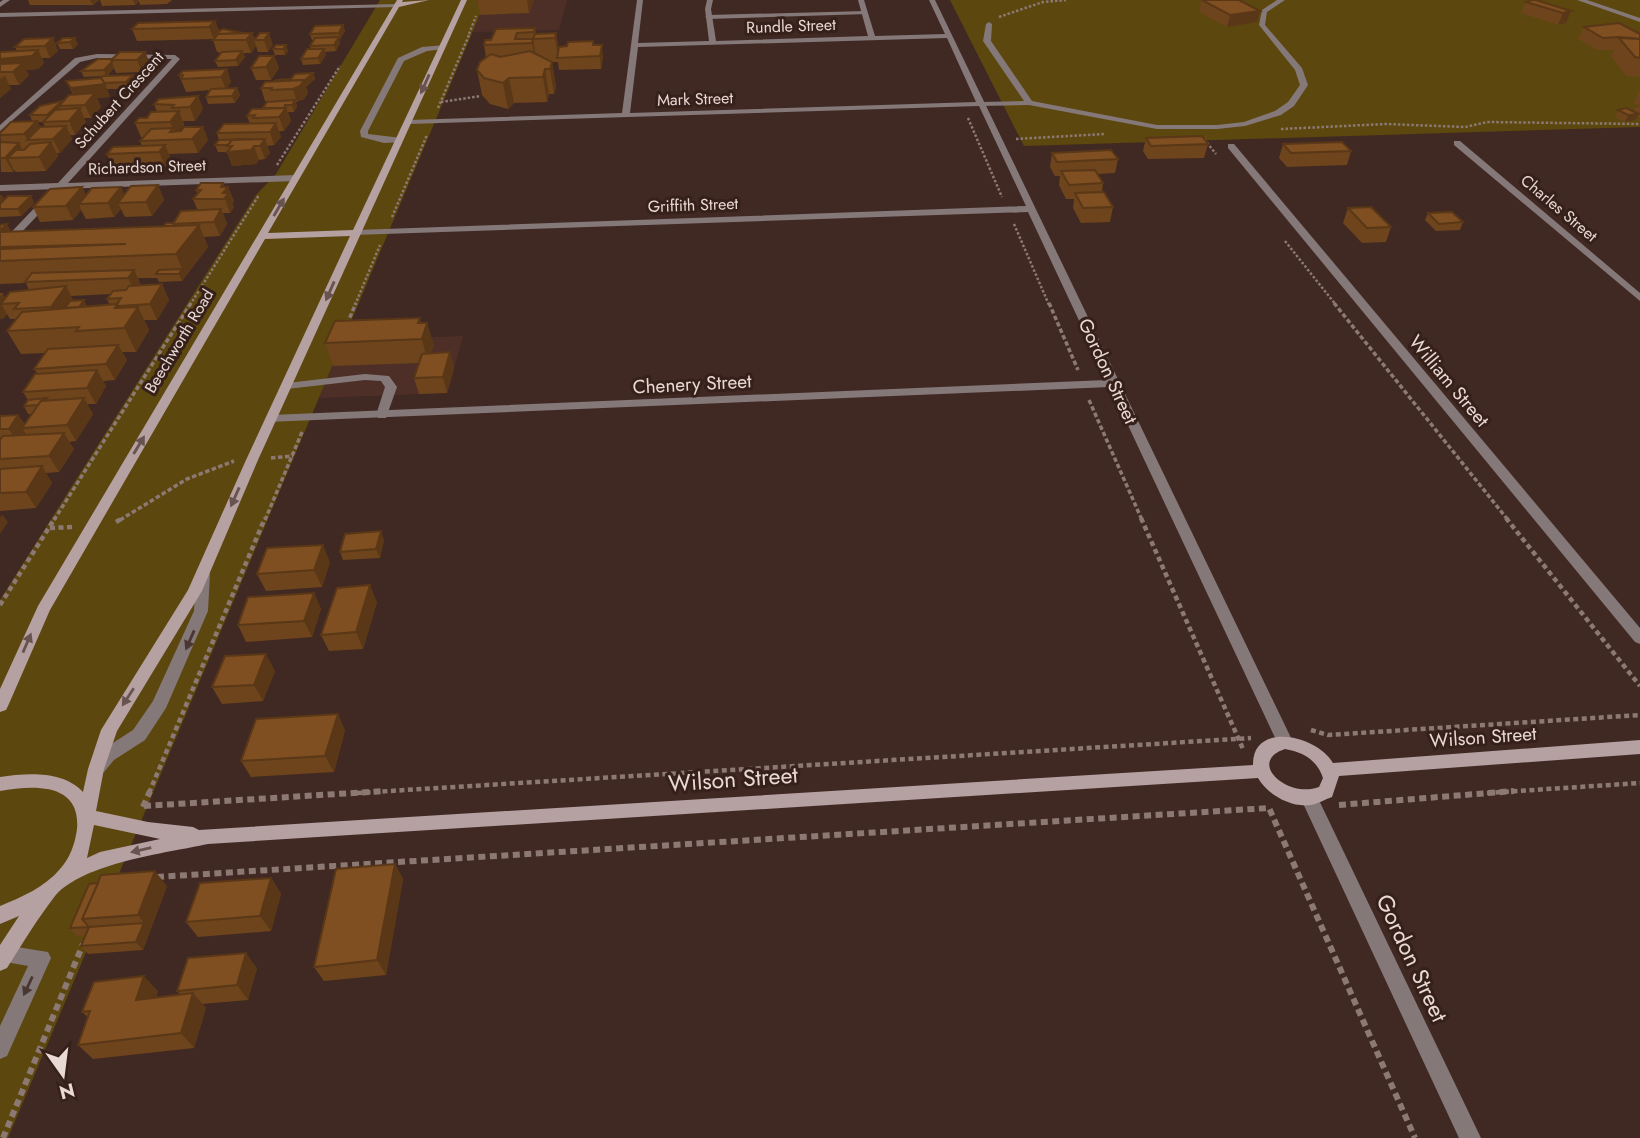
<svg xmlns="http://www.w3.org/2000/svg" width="1640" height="1138" viewBox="0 0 1640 1138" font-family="Jost,sans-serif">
  <rect width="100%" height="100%" fill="#402923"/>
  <!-- built -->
  <g fill="#4d2f27">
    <polygon points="487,0 567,0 559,30 472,32"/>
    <polygon points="463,336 447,393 319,398 343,341"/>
  </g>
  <!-- green -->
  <g fill="#5c470e">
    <polygon points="380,0 486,0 8,1138 0,1138 0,600 256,195 276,174"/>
    <polygon points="950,0 1640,0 1640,127 1024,146"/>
  </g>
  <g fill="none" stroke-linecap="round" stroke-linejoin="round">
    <!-- path-far3 -->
    <g stroke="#8d7974" stroke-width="2.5" stroke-dasharray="2.5 2" stroke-linecap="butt">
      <polyline points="999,17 1043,2 1066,0"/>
      <polyline points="469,34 476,16"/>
      <polyline points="441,102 481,96"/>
      <polyline points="438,108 469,35"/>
      <polyline points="968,118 1002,197"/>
      <polyline points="1281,129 1386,124 1465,127 1487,122 1640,124"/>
      <polyline points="1016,139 1105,134"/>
      <polyline points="1204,139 1216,154"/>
      <polyline points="277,165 340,66"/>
      <polyline points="392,217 427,135"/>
      <polyline points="1014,224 1049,305"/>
      <polyline points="1285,241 1336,305"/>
      <polyline points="190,305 259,195"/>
      <polyline points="355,305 380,245"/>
    </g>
    <!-- path-far2 -->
    <g stroke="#8d7974" stroke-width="3.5" stroke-dasharray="4.5 2.5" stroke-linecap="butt">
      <polyline points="1049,303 1078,370"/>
      <polyline points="1334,303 1508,520"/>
      <polyline points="347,324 356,303"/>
      <polyline points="1089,400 1142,520"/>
      <polyline points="271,458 293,456"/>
      <polyline points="54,520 191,303"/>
      <polyline points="120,520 187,479 234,461"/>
      <polyline points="265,520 302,432"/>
    </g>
    <!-- path-far1 -->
    <g stroke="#8d7974" stroke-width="4.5" stroke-dasharray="5 3.5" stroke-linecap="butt">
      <polyline points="1141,518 1243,749"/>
      <polyline points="1506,518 1640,686"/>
      <polyline points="116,522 123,518"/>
      <polyline points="50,528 72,527"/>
      <polyline points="0,605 55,518"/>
      <polyline points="1311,730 1328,735 1640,715"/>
      <polyline points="149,793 265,518"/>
      <polyline points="357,793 1251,738"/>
      <polyline points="1487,793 1640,783"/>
    </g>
    <!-- path -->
    <g stroke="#8d7974" stroke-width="6" stroke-dasharray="7 4.5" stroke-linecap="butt">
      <polyline points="1339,805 1514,791"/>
      <polyline points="144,806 385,791"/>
      <polyline points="143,807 150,791"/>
      <polyline points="157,877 1269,808 1415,1138"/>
      <polyline points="3,1138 83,944"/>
    </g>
    <!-- lane -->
    <g fill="#857879" fill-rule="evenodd">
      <polygon points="1277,0 1285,0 1267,12 1265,25 1302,68 1308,85 1294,106 1281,115 1245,126 1217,129 1157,129 1029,105 981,106 977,104 981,102 1024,101 983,41 986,24 989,22 992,24 991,41 1032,101 1157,125 1217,125 1244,122 1275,111 1288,102 1300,85 1295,70 1259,25 1262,10"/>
      <polygon points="1577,0 1587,0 1640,18 1640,22"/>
      <polygon points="866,11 868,14 708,19 705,17 708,15"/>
      <polygon points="445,45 445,49 427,51 404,61 368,131 368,134 402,138 402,142 384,143 361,137 360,131 398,58 422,47"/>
      <polygon points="44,198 52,200 3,252 0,253 0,244"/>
      <polygon points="365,374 389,376 397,387 386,418 378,418 376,415 385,387 381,381 365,380 287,389 281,386 287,383"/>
    </g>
    <!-- street -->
    <g fill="#857879" fill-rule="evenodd">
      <polygon points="3,0 10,0 0,7 0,2"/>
      <path d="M637,0H643L638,43L709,41L705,9L707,0H713L711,9L716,41L868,36L858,0H864L875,36L945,34L929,0H935L1293,742L1291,747L1285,749L1279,747L1277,742L1110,387L267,422L265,419L271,415L1107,380L1028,212L354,235L352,233L357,230L1026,206L979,106L409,124L405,122L409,120L622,113ZM947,38L976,102L630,113L638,47Z"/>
      <polygon points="399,4 397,7 0,17 0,13"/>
      <polygon points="97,54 175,55 180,59 68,183 296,175 300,178 296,181 0,191 0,185 58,183 172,59 97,58 80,62 0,131 0,125 75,58"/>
      <polygon points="1454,141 1460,141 1640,293 1640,301 1454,145"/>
      <polygon points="1228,144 1234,144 1640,628 1640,644 1635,642 1228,148"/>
      <polygon points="203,569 210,574 208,611 166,708 145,740 114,760 104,772 98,774 92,772 90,767 102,750 133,730 153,701 194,611 196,574"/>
      <polygon points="1310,792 1316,794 1481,1138 1459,1138 1301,799 1304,794"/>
      <polygon points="4,945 48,952 51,958 7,1056 0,1059 0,1026 28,966 0,961 0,947"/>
    </g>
    <!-- secondary -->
    <path fill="#b5a0a2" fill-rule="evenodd" d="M397,0H403L402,2L429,0L399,7L268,233L353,230L461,0H467L258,460L202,591L117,731L104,769L96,811L148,822L193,827L199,830L1253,765C1252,721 1317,735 1333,763L1640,740V754L1339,776L1332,797C1325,799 1318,804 1311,805C1291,808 1268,795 1258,778L208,844C166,853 83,863 55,896C38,918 22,944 7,968L0,971V945L19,916L0,924V906C22,897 45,887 60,869C70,858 75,844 77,829C81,782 33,785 0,791V777C26,773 63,770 83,792L88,769L101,730L188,590L246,460L350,236L265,239L50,610L8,706L6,710L0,712V689L38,606ZM1285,749C1303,752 1317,760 1323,778L1319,787C1288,799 1246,762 1285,749ZM94,825L160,839L100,852L87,858Z"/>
  </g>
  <!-- wall -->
  <g fill="#6d441c" fill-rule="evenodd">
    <polygon points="28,0 99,0 93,5 30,5"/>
    <polygon points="100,0 172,0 167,4 140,5 139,1 135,5 102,6"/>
    <polygon points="477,0 534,0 529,13 480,15"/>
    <polygon points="1202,0 1260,11 1257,22 1227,27 1199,12"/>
    <polygon points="1526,2 1571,11 1566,23 1558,25 1521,13"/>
    <polygon points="215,21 219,31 252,33 255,40 260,33 273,45 268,52 258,52 256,46 251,53 243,53 245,57 238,66 218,67 215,61 221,53 217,52 213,40 214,39 137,41 132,29"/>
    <polygon points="343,25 345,31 340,39 339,39 340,43 336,51 325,52 326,55 320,64 303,65 301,59 311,49 310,46 314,40 312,40 310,34"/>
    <polygon points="1584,27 1640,34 1640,77 1626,76 1611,56 1614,50 1597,50 1578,39"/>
    <polygon points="535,28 536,34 556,33 559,50 594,45 603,57 601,69 559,70 558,62 552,62 556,87 554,94 549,94 547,102 514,103 508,109 490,104 482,95 477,70 486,58 484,45 491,40"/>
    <polygon points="53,38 58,51 50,58 42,58 44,63 38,69 26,70 29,75 19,85 9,85 11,89 0,98 0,52 17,51 15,47"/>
    <polygon points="63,38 78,44 73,49 60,49 57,43"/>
    <polygon points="276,45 288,51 285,55 275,55 273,49"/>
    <path d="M145,52L150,64L142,72L116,73L114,68L107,76L136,82L129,89H107L110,97L97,98L101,107L91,118H84L86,122L75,135H70L72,139L60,153H57L58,156L46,171L16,172L14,170L13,172H1L0,142H1L0,133L32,121L30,115L62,101V102L73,94L66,81L101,78L103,76L84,77L81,71L112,59ZM38,122H43L45,127H40Z"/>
    <polygon points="274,56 279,68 271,80 256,80 251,68"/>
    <polygon points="227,69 231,82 226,89 237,88 240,95 235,103 208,104 206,97 211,90 186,92 179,75"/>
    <polygon points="313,73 315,79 306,87 308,93 304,99 296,102 297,107 294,112 288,112 291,121 284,131 279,131 281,137 274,145 267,146 270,153 265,159 259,160 256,164 232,166 227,152 218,152 215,145 219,140 217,133 250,124 247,116 263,108 275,101 265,101 261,88 275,81 291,79"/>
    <polygon points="1640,89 1640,105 1633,104"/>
    <polygon points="198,96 203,109 195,121 183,121 184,125 179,131 203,127 208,140 198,153 169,154 171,159 165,166 113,168 107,154 142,146 140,141 143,137 141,137 135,123 157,112 154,104"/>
    <polygon points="1640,106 1640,117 1637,117 1635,120 1625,122 1615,117 1618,110 1633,111 1634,108"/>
    <polygon points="1146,138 1208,144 1204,158 1148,159 1143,151"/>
    <polygon points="1283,144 1351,151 1347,165 1287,167 1279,158"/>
    <polygon points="1052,153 1118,159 1115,173 1098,174 1103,183 1102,193 1113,207 1110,222 1081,223 1073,208 1074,199 1066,199 1059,185 1060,176 1055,176 1050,167"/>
    <path d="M223,183L225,187H228L234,201L232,203L234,207L230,213H223L227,224L220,236L204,237L208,247L182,281L159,282L157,278H138L141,286L162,284L169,300L157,320H144L149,330L136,352H122L127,360L115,380L103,381L106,386L96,404H87L93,414L76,441L69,442L74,449L59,472L46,473L52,483L36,508L0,511V416L18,415L25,425L32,414H28L24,406L28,400L23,392L38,374L34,369L46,353L21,354L7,331L16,319H10L7,314L3,319H0V293H3L5,298L29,290L26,283L0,284V225L11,232L164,226L198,211L193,199L198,194L196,190ZM111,294L107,299L110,305L88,307L73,300L71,296Z"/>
    <polygon points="158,185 164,200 152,216 125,217 121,209 114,217 86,219 81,210 73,220 40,222 33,207 82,187 86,196 124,195"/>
    <polygon points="0,195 5,199 31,196 34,203 21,216 0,217"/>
    <polygon points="1348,208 1391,227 1386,242 1362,243 1343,223"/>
    <polygon points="1428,213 1463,222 1460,230 1436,231 1425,220"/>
    <polygon points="421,323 427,323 434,346 431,353 450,352 454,368 447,393 419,394 414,378 419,363 333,366 325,343"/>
    <polygon points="384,540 380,558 343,560 340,552"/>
    <polygon points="330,562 322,587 266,591 257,574"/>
    <polygon points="314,593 321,609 312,637 246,642 238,625"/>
    <polygon points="377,602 363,649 329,651 321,635"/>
    <polygon points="275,671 263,701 222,704 212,687"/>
    <polygon points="345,730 334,772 251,777 241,761"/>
    <polygon points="395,864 403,879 386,975 324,981 314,967"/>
    <polygon points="271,878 281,894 271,931 198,937 186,922"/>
    <polygon points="89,884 167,886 143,950 88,954 81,946 86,935 77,936 70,928"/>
    <polygon points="257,968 248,1000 202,1004 206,1008 194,1048 93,1059 78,1045 88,1017 82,1012 158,991 156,997 181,995 177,991"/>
  </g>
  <!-- shaded-wall -->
  <g fill="#593717">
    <polygon points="90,0 99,0 93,5"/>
    <polygon points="133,0 138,0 139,1 135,5"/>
    <polygon points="527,0 534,0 529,13"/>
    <polygon points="1260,11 1257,22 1227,27 1230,15"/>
    <polygon points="1571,11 1566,23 1558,25 1563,13"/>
    <polygon points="215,21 219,33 215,33 216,36 214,39 209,27"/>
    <polygon points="343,25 345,31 340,39 339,33"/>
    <polygon points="252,33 256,46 251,53 246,40"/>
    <polygon points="269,33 273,45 268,52 264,40"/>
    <polygon points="556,33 560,57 558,58 555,38"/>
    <polygon points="339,37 340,43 336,51 334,45"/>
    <polygon points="53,38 58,51 50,58 45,46"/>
    <polygon points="75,38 78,44 73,49 70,42"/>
    <polygon points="533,39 537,63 536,68 532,43"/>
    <polygon points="286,45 288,51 285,55 283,49"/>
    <polygon points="602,45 603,57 601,69 600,56"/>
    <polygon points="324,49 326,55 320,64 318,58"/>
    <polygon points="38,50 44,63 38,69 26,70 29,75 19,85 13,72 0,72 0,59"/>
    <polygon points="242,51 245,57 238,66 236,60"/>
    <polygon points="145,52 150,64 142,72 137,60"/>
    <polygon points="274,56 279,68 271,80 266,67"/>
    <polygon points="112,62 114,68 106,76 104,70"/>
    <polygon points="552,62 556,87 554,94 550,69"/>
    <polygon points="227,69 231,82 226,90 221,77"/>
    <polygon points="545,69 549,94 547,102 543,77"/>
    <polygon points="313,73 315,79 306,87 308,93 304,99 297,102 293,89"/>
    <polygon points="133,75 136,82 129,89 126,82"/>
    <polygon points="5,76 11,89 0,98 0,79"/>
    <polygon points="509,78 514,103 508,109 503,83"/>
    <polygon points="105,84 110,97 97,98 101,107 91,118 85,105 77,101 71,88"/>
    <polygon points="237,88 240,95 235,103 232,96"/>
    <polygon points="198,96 203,109 195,121 190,107"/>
    <polygon points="295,100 297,107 294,112 292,105"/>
    <polygon points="62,101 64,106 59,106 61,111 50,122 47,115"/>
    <polygon points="285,105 291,121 284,131 279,117"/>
    <polygon points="80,108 86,122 75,135 69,121"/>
    <polygon points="179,111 184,125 176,135 170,122"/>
    <polygon points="1639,114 1635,120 1625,122 1628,115"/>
    <polygon points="37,121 44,134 28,140 24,134"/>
    <polygon points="276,123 281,137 274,145 270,132"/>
    <polygon points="66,126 72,139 60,153 53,139"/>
    <polygon points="203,127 208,140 198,153 192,139"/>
    <polygon points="265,139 270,153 265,159 260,146"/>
    <polygon points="51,142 58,156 46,171 39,157"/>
    <polygon points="19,143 26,157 8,158 14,170 13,172 5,158"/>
    <polygon points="165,145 171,159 165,166 159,152"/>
    <polygon points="254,146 259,160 256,164 232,166 227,152"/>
    <polygon points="223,183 226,190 228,187 234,201 232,203 234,207 230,213 221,187"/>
    <polygon points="158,185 164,200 152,216 146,202"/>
    <polygon points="82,187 88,202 79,204 81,210 73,220 66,206"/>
    <polygon points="121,187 127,201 118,203 121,209 114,217 108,203"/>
    <polygon points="2,195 6,202 0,209 0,197"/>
    <polygon points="31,196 34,203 21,216 18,209"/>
    <polygon points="221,209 227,224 220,236 214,222"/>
    <polygon points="7,224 11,232 0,234 0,231"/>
    <polygon points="199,225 208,247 182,281 179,274 182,269 176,254"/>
    <polygon points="134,270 141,285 135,293 128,278"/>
    <polygon points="162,284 169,300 157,320 150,304"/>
    <polygon points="66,286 74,302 59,322 51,307"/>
    <polygon points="3,293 8,303 1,304 7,314 3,319 0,319 0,296"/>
    <polygon points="84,300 88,308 76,312"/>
    <polygon points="117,304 127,324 138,307 149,330 136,352 115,308"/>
    <polygon points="420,318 424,333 427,323 434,346 428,363 418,323"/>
    <polygon points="118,345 127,360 115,380 106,364"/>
    <polygon points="450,352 454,368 447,393 443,377"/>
    <polygon points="97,370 106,386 96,404 87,388"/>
    <polygon points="84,398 93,414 76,441 67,425"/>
    <polygon points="18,415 26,428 22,428 26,434 19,445 9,429"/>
    <polygon points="64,433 74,449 59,472 49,456"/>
    <polygon points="42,466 52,483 36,508 26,492"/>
    <polygon points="2,514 8,522 0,534 0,518"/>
    <polygon points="381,531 384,540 380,558 376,549"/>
    <polygon points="323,545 330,562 322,587 314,570"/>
    <polygon points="370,585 377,602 363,649 356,632"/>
    <polygon points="314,593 321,609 312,637 304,621"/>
    <polygon points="266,654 275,671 263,701 254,685"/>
    <polygon points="338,714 345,730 334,772 325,756"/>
    <polygon points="395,864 403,879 386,975 377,960"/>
    <polygon points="155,871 167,886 143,950 136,942 144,923 138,915"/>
    <polygon points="271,878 281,894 271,931 260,916"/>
    <polygon points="246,953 257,968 248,1000 237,985"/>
    <polygon points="144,976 158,991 150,1014 136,1000"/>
    <polygon points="193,993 206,1008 194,1048 181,1033"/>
  </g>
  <!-- building -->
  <g fill="#7f4f21" stroke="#593717" stroke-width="2">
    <polygon points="1202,0 1239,0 1260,11 1230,15"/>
    <polygon points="1532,0 1536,0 1571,11 1563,13 1526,2"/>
    <polygon points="215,21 209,27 132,29 138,23"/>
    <polygon points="1619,23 1640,34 1640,39 1619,37 1603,38 1584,27"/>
    <polygon points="343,25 339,33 310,34 315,26"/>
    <polygon points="535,28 534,32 517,33 515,39 533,39 532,43 484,45 485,40 491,40 496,29"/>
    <polygon points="223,29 243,33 222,34 215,33"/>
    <polygon points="252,33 246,40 213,40 218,34"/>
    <polygon points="260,33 269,33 264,40 254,40"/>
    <polygon points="556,33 555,38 533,39 535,34"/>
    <polygon points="339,37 334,45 310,46 315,38"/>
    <polygon points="53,38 45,46 15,47 24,39"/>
    <polygon points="63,38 75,38 70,42 57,43"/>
    <polygon points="1619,38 1640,39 1640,58 1635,57"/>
    <polygon points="593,41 593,45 602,45 600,56 557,58 559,47 567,46 568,42"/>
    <polygon points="276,45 286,45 283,49 273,49"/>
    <polygon points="307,49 324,49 318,58 301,59"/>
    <polygon points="38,50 32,56 0,59 0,52"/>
    <polygon points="242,51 236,60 215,61 222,52"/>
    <polygon points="530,51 552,62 550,69 545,69 543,77 509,78 503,83 484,78 477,70 480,62 491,54 500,57"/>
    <polygon points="120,52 145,52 137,60 111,60"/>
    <polygon points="259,56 274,56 266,67 251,68"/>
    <polygon points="98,59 112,59 111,60 112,62 104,70 81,71"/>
    <polygon points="23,63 13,72 0,72 0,64"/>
    <polygon points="227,69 221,77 181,79 183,75 179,75 183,71"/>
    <polygon points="313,73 303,82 304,80 275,81 276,80 291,79 295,74"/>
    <polygon points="133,75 126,82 104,83 101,78 103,76"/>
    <polygon points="101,78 105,84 71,88 66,81"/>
    <polygon points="304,80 300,86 293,89 271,90 272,88 261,88 265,82"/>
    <polygon points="237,88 232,96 206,97 211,89"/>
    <polygon points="95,93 85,105 59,106 69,95"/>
    <polygon points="198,96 190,107 172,108 174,105 154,104 159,99"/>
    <polygon points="295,100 292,105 285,105 284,108 263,108 267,102"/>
    <polygon points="62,101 47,115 30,115 40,106"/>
    <polygon points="80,108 69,121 43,122 55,110"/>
    <polygon points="286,108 279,117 253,118 255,115 247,116 252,109"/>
    <polygon points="1626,108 1639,114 1628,115 1618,110"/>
    <polygon points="179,111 170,122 135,123 139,118 147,118 151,112"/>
    <polygon points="37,121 24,134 0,135 0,133 11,122"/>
    <polygon points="276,123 270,132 217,133 224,124"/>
    <polygon points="66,126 53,139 27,140 40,127"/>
    <polygon points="184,127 203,127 192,139 140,141 151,129 173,128 170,132 181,131"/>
    <polygon points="1202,136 1208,144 1151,146 1146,138"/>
    <polygon points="252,139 232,140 228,145 215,145 219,140"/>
    <polygon points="265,139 260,146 254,146 251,150 227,152 232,146 227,146 232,140"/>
    <polygon points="0,142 19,143 5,158 0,158"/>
    <polygon points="51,142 39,157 8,158 16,150 24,150 30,144"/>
    <polygon points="1342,142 1351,151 1291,153 1283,144"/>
    <polygon points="165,145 159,152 107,154 113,147"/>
    <polygon points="1111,150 1118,159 1057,162 1052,153"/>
    <polygon points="1095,170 1103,183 1069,185 1061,171"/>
    <polygon points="201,183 223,183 221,187 228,187 223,193 229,193 224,199 193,199 201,190 196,190"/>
    <polygon points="158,185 146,202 118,203 131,186"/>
    <polygon points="82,187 66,206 33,207 50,189"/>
    <polygon points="121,187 108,203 79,204 92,188"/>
    <polygon points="1104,192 1113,207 1083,208 1075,193"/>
    <polygon points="8,196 31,196 18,209 0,209 0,204"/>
    <polygon points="1371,207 1391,227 1367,228 1348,208"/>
    <polygon points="221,209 214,222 173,224 181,211"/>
    <polygon points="1452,212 1463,222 1439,224 1428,213"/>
    <polygon points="166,223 173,223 174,226 164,226"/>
    <polygon points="7,224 0,231 0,225"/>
    <polygon points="199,225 176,254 0,261 0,249 126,244 0,247 0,232"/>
    <polygon points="182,269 179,274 156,274 159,270"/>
    <polygon points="134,270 128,278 25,282 32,273"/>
    <polygon points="162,284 150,304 118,306 117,304 116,306 121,298 107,299 113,291 126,290 129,286"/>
    <polygon points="66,286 51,307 14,309 19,303 1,304 10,292"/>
    <polygon points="84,300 79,307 65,308 70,301"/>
    <polygon points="117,304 115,308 138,307 124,328 76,331 79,327 7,331 22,312"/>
    <polygon points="420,318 418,323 427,323 422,339 325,343 335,321"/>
    <polygon points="118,345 106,364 34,369 48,349"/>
    <polygon points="450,352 443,377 414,378 422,354"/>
    <polygon points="97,370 87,388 23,392 35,374"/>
    <polygon points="47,398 45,400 41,401 38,405 24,406 28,400"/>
    <polygon points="84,398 67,425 22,428 41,401"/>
    <polygon points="18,415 9,429 0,429 0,416"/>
    <polygon points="64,433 49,456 0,459 0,440 3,436"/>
    <polygon points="42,466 26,492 0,493 0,469"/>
    <polygon points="381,531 376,549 340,552 345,534"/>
    <polygon points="323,545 314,570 257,574 267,548"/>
    <polygon points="370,585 356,632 321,635 337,588"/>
    <polygon points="314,593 304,621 238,625 248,597"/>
    <polygon points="266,654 254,685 212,687 225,656"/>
    <polygon points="338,714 325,756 241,761 256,719"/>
    <polygon points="395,864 377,960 314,967 336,869"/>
    <polygon points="155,871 138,915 82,919 101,875"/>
    <polygon points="271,878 260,916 186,922 200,883"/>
    <polygon points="98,883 82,919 89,927 70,928 89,884"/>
    <polygon points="144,923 136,942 81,946 89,927"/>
    <polygon points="246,953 237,985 177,991 188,958"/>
    <polygon points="144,976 136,1000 193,993 181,1033 78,1045 90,1011 82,1012 94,982"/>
  </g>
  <!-- one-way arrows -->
  <defs><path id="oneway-solid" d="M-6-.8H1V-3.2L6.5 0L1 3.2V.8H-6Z" transform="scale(1.75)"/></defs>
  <g fill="#695350">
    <use href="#oneway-solid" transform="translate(425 84) rotate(114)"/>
    <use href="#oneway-solid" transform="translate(279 207) rotate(-60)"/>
    <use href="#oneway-solid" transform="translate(330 291) rotate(114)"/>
    <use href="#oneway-solid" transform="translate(139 445) rotate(-59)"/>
    <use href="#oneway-solid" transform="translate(235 497) rotate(114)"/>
    <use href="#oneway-solid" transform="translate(27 643) rotate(-67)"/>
    <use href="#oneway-solid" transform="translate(128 697) rotate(123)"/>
    <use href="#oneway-solid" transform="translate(141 850) rotate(167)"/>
  </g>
  <g fill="#4a3632">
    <use href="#oneway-solid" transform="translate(190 640) rotate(114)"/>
    <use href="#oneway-solid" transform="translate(28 986) rotate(115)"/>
  </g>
  <g text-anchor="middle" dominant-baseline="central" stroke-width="6" stroke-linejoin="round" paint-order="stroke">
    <!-- far-street labels -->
    <g font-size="16" fill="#e9d9d5" stroke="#36201a">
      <text transform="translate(791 26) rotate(-2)">Rundle Street</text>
      <text transform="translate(695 99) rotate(-2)">Mark Street</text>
      <text transform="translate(119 100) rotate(-48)">Schubert Crescent</text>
      <text transform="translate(147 167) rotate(-2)">Richardson Street</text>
      <text transform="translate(693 205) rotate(-2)">Griffith Street</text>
      <text transform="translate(1559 208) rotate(40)">Charles Street</text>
      <text transform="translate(179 341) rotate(-59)">Beechworth Road</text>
    </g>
    <!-- street labels -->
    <g font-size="19" fill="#e9d9d5" stroke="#36201a">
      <text transform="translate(1108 371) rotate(65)">Gordon Street</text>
      <text transform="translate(1449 381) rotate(50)">William Street</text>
      <text transform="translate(692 384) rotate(-3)">Chenery Street</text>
      <text transform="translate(1483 737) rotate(-4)">Wilson Street</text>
    </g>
    <!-- near-street labels -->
    <g font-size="23" fill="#e9d9d5" stroke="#36201a">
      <text transform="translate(733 779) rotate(-4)">Wilson Street</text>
      <text transform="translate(1412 958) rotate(65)">Gordon Street</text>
    </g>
  </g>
  <!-- north arrow -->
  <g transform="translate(63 1075) rotate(166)" stroke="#36201a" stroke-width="5" paint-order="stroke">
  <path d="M0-5L12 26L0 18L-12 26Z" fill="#e9d9d5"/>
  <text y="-10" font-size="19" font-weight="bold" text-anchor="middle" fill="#e9d9d5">N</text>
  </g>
</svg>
